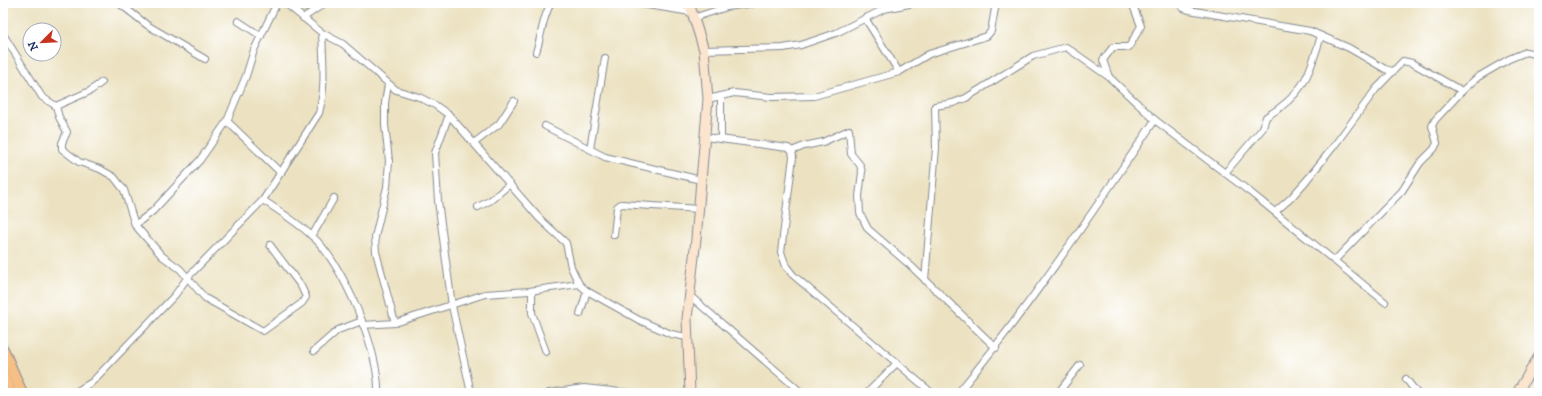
<svg xmlns="http://www.w3.org/2000/svg" width="1542" height="396" viewBox="0 0 1542 396" font-family="'IM FELL DW Pica',serif">
  <rect width="100%" height="100%" fill="#fff"/>
  <filter id="ink" filterUnits="userSpaceOnUse"><feTurbulence type="fractalNoise" baseFrequency=".025" numOctaves="2"/><feDisplacementMap in="SourceGraphic" scale="8" xChannelSelector="R" yChannelSelector="G"/><feConvolveMatrix kernelMatrix="1 2 1 2 8 2 1 2 1" color-interpolation-filters="sRGB"/></filter>
  <filter id="wash" filterUnits="userSpaceOnUse"><feTurbulence type="fractalNoise" baseFrequency=".012" numOctaves="4" result="noise"/><feDisplacementMap in="SourceGraphic" scale="16" xChannelSelector="R" yChannelSelector="G"/><feGaussianBlur stdDeviation="0.9" result="paint"/><feColorMatrix in="noise" values="0 0 0 0 0 0 0 0 0 0 0 0 0 0 0 0 0 1.4 0 .05"/><feComposite in="paint" operator="in"/></filter>
  <g filter="url(#wash)">
    <rect width="100%" height="100%" fill="#ece2c1"/>
  </g>
  <g filter="url(#ink)">
    <g fill="none" stroke-linecap="round" stroke-linejoin="round">
      <defs>
        <g id="street">
          <polyline points="119,3 147,25 205,59"/>
          <polyline points="285,3 322,33 343,44 396,90 419,97 435,105 449,115 540,219 566,243 571,267 579,284 587,291 639,320 671,334 687,337"/>
          <polyline points="635,3 691,12"/>
          <polyline points="1181,3 1183,8 1189,10 1310,31 1349,48 1385,69 1392,71"/>
          <polyline points="303,18 325,3"/>
          <polyline points="693,18 727,7 755,3"/>
          <polyline points="865,18 899,72"/>
          <polyline points="238,21 261,36"/>
          <polyline points="3,34 42,97 56,106 90,91 102,82"/>
          <polyline points="704,50 783,48 801,45 836,33 884,9 914,3"/>
          <path d="M536,52C542,35 542,18 551,3"/>
          <polyline points="1109,77 1103,60 1113,47 1129,47 1141,26 1132,3"/>
          <polyline points="388,84 385,103 385,125 389,161 387,187 375,237 376,252 395,323"/>
          <polyline points="708,99 734,93 772,97 814,96 899,72 929,54 987,36 991,31 996,3"/>
          <polyline points="56,106 59,117 67,132 62,143 62,149 79,162 100,169 114,177 124,190 135,225 162,256 180,269 205,298 263,331 302,303 306,297 301,286 270,245"/>
          <polyline points="449,115 435,153 438,201 452,306 471,393"/>
          <polyline points="227,121 281,173"/>
          <polyline points="545,126 605,157 701,180"/>
          <polyline points="705,137 788,148 792,151 793,157 781,252 786,266 793,275 932,393"/>
          <polyline points="721,139 721,96"/>
          <polyline points="474,143 499,124 514,101"/>
          <polyline points="590,149 605,58"/>
          <polyline points="792,151 804,146 823,142 849,130 851,154 860,165 862,172 859,196 860,213 868,229 911,266 996,348"/>
          <path d="M1225,173L1263,128L1266,117C1304,94 1308,77 1321,36"/>
          <path d="M263,200C279,211 297,222 312,236C343,263 380,352 378,393"/>
          <polyline points="478,207 491,200 510,184"/>
          <polyline points="1275,212 1291,198 1306,181 1334,146 1376,89 1403,61 1412,63 1462,91"/>
          <polyline points="135,225 153,211 200,160 227,121 246,76 254,50 277,3"/>
          <polyline points="614,235 617,207 621,204 699,209"/>
          <polyline points="312,236 334,198"/>
          <polyline points="1334,261 1402,191 1420,163 1434,149 1437,143 1432,126 1435,120 1462,91 1478,77 1509,59 1526,52 1539,55"/>
          <polyline points="925,280 936,148 935,106 953,103 966,98 1033,56 1066,47 1109,77 1155,120 1250,192 1385,302"/>
          <polyline points="532,291 532,313 546,352"/>
          <polyline points="689,295 802,393"/>
          <polyline points="580,314 587,291"/>
          <polyline points="363,325 395,323 485,294 529,291 579,284"/>
          <polyline points="314,351 338,330 362,321"/>
          <polyline points="1406,379 1417,393"/>
          <path d="M74,393L92,382L175,295L187,278L263,200L319,113C326,87 323,59 322,33"/>
          <polyline points="549,393 584,388 630,393"/>
          <polyline points="867,393 896,364"/>
          <path d="M958,393C1030,306 1092,213 1155,120"/>
          <polyline points="1058,393 1080,365"/>
        </g>
        <g id="secondary">
          <polyline points="689,3 704,50 708,99 696,239 687,319 690,393"/>
          <polyline points="1517,393 1539,356"/>
        </g>
        <g id="primary">
          <polyline points="3,349 22,393"/>
          <polyline points="3,374 11,393"/>
        </g>
      </defs>
      <!-- street casing -->
      <use href="#street" stroke="#848890" stroke-width="8"/>
      <!-- secondary casing -->
      <use href="#secondary" stroke="#848890" stroke-width="11"/>
      <!-- primary casing -->
      <use href="#primary" stroke="#848890" stroke-width="12"/>
      <!-- street -->
      <use href="#street" stroke="#fff" stroke-width="6"/>
      <!-- secondary -->
      <use href="#secondary" stroke="#fbe5cf" stroke-width="9"/>
      <!-- primary -->
      <use href="#primary" stroke="#f5bf86" stroke-width="10"/>
    </g>
  </g>
  <!-- margin -->
  <rect width="1542" height="396" fill="none" stroke="#fff" stroke-width="16"/>
  <!-- north arrow -->
  <g transform="translate(42 42) rotate(246)"><circle r="19" fill="#ffffff" stroke="#a4acbf"/>
  <path d="M0-3L7 15L0 10L-7 15Z" fill="#c8321e"/>
  <text y="-6" font-size="11" font-weight="bold" text-anchor="middle" fill="#1b2f5e">N</text>
  </g>
</svg>
